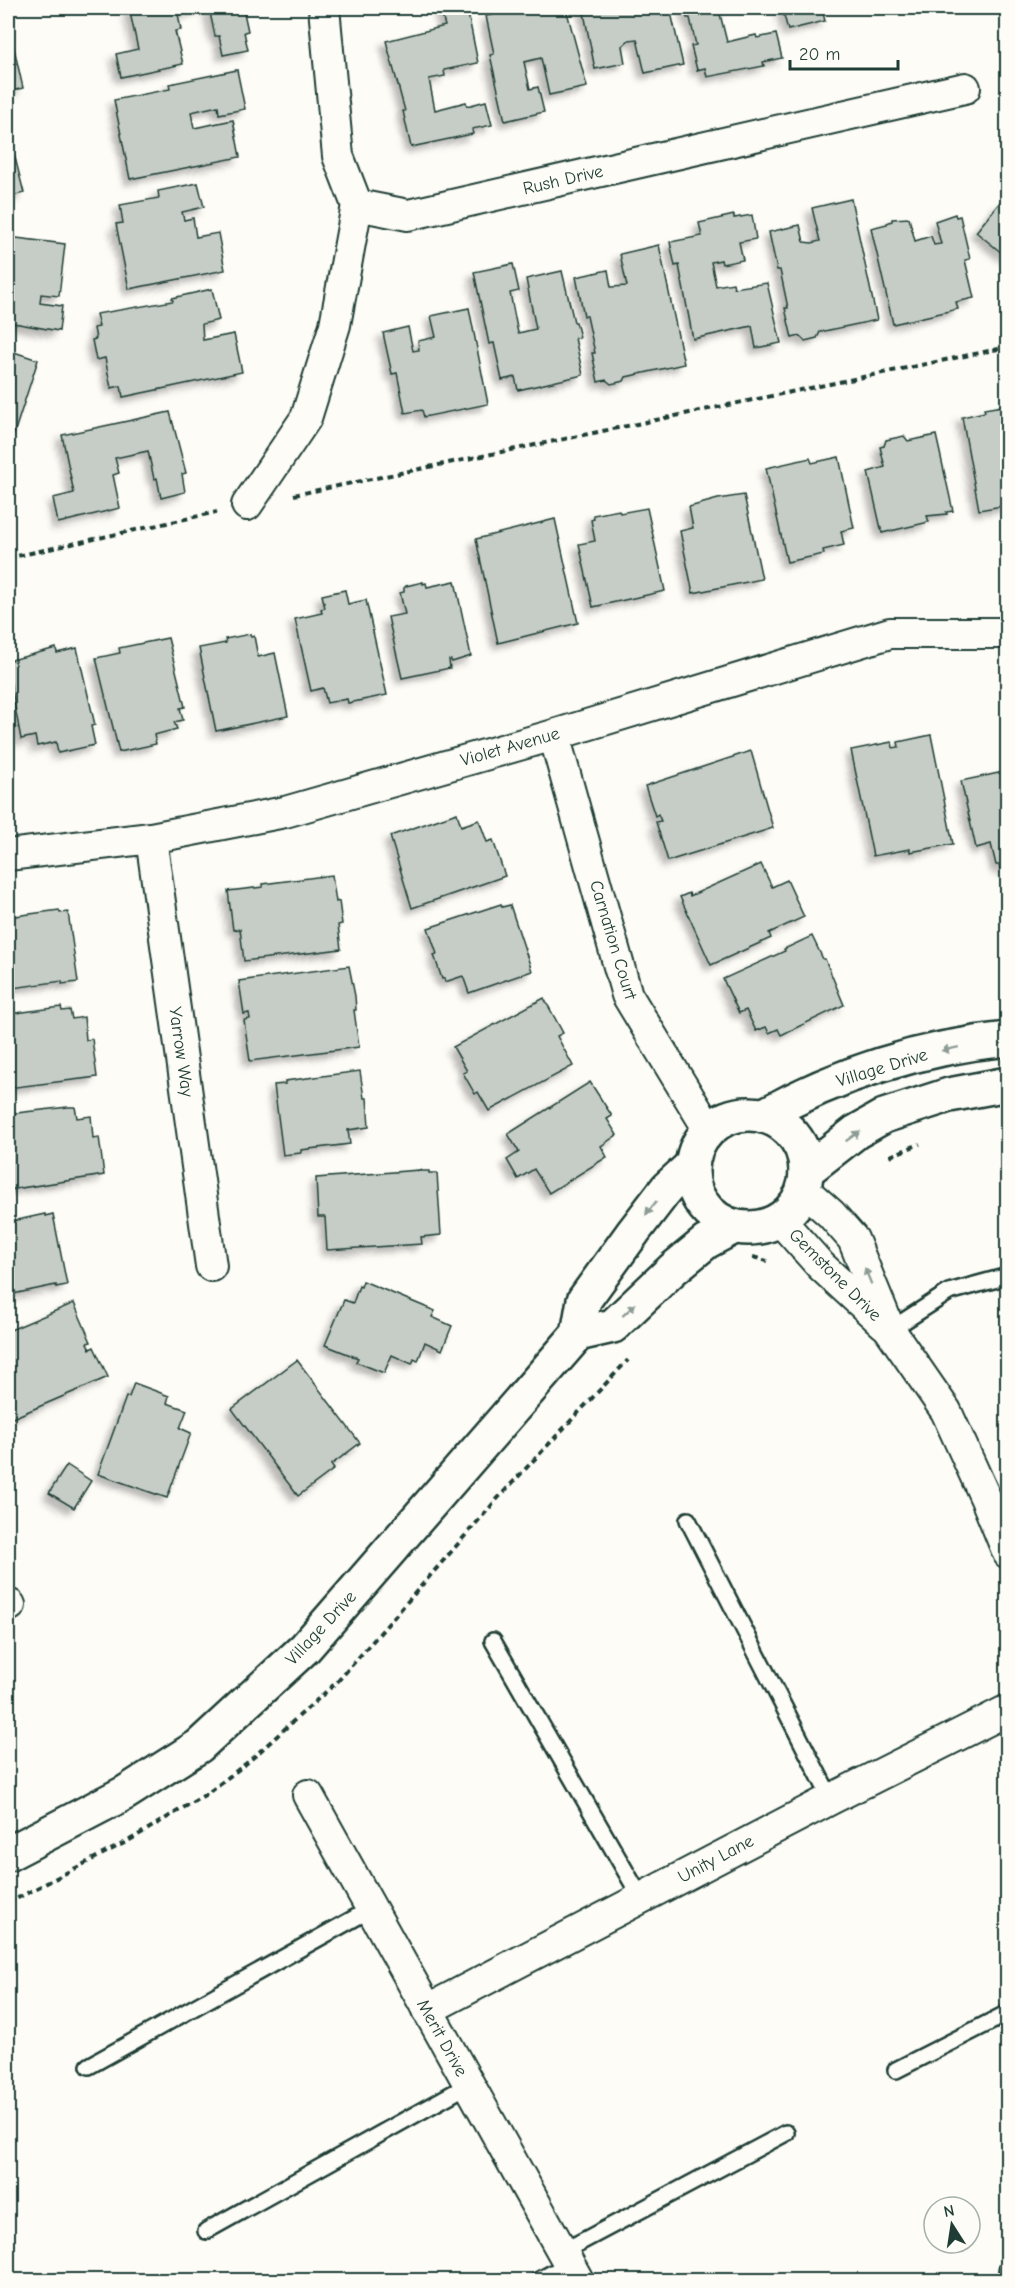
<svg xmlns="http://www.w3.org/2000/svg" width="1015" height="2288" viewBox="0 0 1015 2288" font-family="'Comic Neue',sans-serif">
  <defs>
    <filter id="shadow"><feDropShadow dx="-5.5" dy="5.5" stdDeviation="3" flood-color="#0004"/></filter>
  </defs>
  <rect width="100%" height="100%" fill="#fdfcf7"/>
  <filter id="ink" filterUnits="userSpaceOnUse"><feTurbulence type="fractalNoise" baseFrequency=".0167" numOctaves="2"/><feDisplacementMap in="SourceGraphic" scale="12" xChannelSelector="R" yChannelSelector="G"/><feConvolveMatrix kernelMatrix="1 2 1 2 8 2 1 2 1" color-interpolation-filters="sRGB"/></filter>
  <g filter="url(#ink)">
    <!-- building -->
    <g fill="#c6cdc7" stroke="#1f3d34" stroke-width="1.5" filter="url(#shadow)">
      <polygon points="129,8 205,8 178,14 181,30 175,31 183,64 121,77 116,54 138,49"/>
      <polygon points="209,8 243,8 248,31 244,32 248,50 223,55 219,36 215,36"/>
      <polygon points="440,8 467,8 478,63 444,70 445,76 429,79 435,110 466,102 467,106 486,101 492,125 472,129 473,134 411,147 403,111 405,111 386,41 445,26"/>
      <polygon points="524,8 566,8 587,87 549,95 541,58 524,62 530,89 538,87 544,112 505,121 490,55 494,54 486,16"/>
      <polygon points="583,8 670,8 683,65 645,73 637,39 629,40 622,46 625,63 595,69"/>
      <polygon points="685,8 730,8 719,10 727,42 756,35 757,38 776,34 782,58 763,62 764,66 707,77 705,68 697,70 691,46 696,45 690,18 687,18"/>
      <polygon points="782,8 822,8 825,21 788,30"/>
      <polygon points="8,22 23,88 8,92"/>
      <polygon points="237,70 245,109 219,114 218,106 191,112 194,128 233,120 240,157 130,179 114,100 170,89 169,84"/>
      <polygon points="8,130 24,193 8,197"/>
      <polygon points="198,183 204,207 182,212 184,220 193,218 196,237 218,233 225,270 129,289 116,224 123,223 120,205 159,198 158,191"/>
      <polygon points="851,199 877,320 820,332 817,338 805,341 800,336 792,338 785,308 788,308 780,270 777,270 769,232 800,225 804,242 812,243 820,241 812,208"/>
      <polygon points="1000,202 1008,208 1008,258 976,232"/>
      <polygon points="955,214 956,217 960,216 970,259 965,260 974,298 956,302 958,309 893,324 871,228 887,224 887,223 892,221 892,219 909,218 915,241 931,236 934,245 941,244 935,221"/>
      <polygon points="734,215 734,218 752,215 756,239 739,242 743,260 722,264 721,260 711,262 716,286 733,283 734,288 767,283 781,343 756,348 752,326 693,339 679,265 675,266 670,242 702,236 699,223"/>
      <polygon points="8,237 65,244 59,296 41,294 40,303 62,306 59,331 8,322"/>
      <polygon points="659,245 684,364 626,377 624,381 611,384 606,380 598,382 592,353 595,353 587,316 584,316 576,277 608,270 611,287 627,286 620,254"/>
      <polygon points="513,264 519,291 510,293 518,333 536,329 526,279 562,271 574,322 576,322 580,337 575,338 583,375 518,390 515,377 502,380 494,343 489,344 474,272"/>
      <polygon points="212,289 219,320 202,324 203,340 234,334 242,372 123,397 121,386 111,388 105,358 96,360 92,340 96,339 94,328 99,327 96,314 173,301 172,298"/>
      <polygon points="469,308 488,404 424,417 422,410 405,413 397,373 392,374 383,333 408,327 413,351 419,350 418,341 436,337 431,316"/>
      <polygon points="8,350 38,360 8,452"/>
      <polygon points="1008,405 1008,505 979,510 962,417 985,412 984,409"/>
      <polygon points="170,412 186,473 182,474 185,492 161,498 157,478 154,479 148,451 115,458 119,473 113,475 120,508 58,523 53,498 74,493 62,435"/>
      <polygon points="936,435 953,511 946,512 947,514 927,516 929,522 882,533 868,472 885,467 880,447 884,446 886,440 904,436 908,441"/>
      <polygon points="839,457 854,528 841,531 844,545 823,550 824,554 787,562 766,468 810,458 812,463"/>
      <polygon points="744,495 762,579 693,593 680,531 693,528 689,507 718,499"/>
      <polygon points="647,508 665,591 593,607 579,544 595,541 591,520 594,519 593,515 619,510 620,513"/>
      <polygon points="555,519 578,623 498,643 476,539"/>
      <polygon points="455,581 471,656 452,662 451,660 449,660 450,668 402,678 388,617 405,614 400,593 404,592 404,588 406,586 423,582 423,584 426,583 427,587"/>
      <polygon points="345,590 348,604 366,600 387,695 348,703 347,699 327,703 323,688 311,691 295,619 322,613 321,609 325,608 322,595"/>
      <polygon points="250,634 251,637 254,636 258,657 275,653 288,716 216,731 199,648 226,643 225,639"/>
      <polygon points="168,638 185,707 180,708 183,720 174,722 177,729 154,735 156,744 119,752 96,658 120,653 119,648"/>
      <polygon points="56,648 57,653 77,648 95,725 91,726 95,745 58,753 56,742 37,746 35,736 21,739 8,669 8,661"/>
      <polygon points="931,735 953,844 910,852 910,849 873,856 851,750 892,742 893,748 899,747 898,742"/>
      <polygon points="751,751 773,828 668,861 656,822 661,821 658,814 655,816 645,786"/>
      <polygon points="1008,771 1008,867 1000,869 999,865 996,865 991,844 976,848 961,781"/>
      <polygon points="457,813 461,826 479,820 487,842 493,840 505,876 412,908 390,836"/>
      <polygon points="761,864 772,887 787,880 804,917 769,933 771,938 711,965 680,897 689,893 690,896"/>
      <polygon points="332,875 336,902 339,901 342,924 338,925 341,949 244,961 240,929 233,930 228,891 263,887 263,884"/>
      <polygon points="501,904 502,907 510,905 532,971 469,993 463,976 445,982 444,978 442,979 434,955 437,954 428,928"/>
      <polygon points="59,910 60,913 68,912 78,982 62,984 62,981 13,988 11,973 8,974 8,917"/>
      <polygon points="812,936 823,959 825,959 844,1005 781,1035 778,1029 769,1033 766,1027 756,1031 746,1010 739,1013 723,979 785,951 784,949"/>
      <polygon points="349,966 355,996 356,1010 354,1010 359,1047 250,1061 244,1020 250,1019 249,1013 244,1014 239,981"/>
      <polygon points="544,998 563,1033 557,1036 573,1066 489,1111 478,1092 475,1094 463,1073 467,1071 453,1047"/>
      <polygon points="61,1007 62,1011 70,1010 72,1019 84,1017 86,1040 92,1039 97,1077 8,1088 8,1014"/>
      <polygon points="360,1071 364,1098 367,1098 369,1127 348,1130 350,1144 301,1150 301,1153 283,1155 274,1085 285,1084 285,1081"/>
      <polygon points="590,1082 612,1116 607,1119 617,1135 601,1146 607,1157 549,1193 534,1169 518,1179 507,1160 519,1152 508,1134"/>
      <polygon points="68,1107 75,1107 77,1118 91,1116 93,1138 99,1137 104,1175 8,1190 8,1114"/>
      <polygon points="420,1170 419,1171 429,1171 429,1173 437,1173 441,1235 421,1237 422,1244 327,1250 325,1217 318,1217 316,1178"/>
      <polygon points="45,1214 45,1216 53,1214 67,1285 56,1287 56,1285 8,1295 8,1222"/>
      <polygon points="363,1281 435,1311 432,1317 452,1326 442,1350 425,1342 418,1361 414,1359 412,1364 392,1355 384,1373 356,1362 358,1358 325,1345 344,1300 353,1303 359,1286 361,1287"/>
      <polygon points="74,1303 91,1342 87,1343 90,1349 94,1347 108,1377 8,1420 8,1331"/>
      <polygon points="297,1360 360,1443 331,1465 334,1469 298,1496 232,1409"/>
      <polygon points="134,1383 169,1396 167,1403 187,1410 180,1428 191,1433 167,1498 98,1474 126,1397 129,1397"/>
      <polygon points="67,1465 91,1481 74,1508 49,1493"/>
    </g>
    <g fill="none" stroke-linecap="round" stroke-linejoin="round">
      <defs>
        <g id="service">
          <polyline points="890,1330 949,1292 1008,1276"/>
          <polyline points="990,1507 1008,1500"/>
          <polyline points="688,1520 831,1799"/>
          <polyline points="493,1641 641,1898"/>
          <polyline points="89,2066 371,1909"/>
          <polyline points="896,2070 1008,2013"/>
          <polyline points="206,2231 468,2085"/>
          <polyline points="562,2252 786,2133"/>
          <polyline points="1007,2270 1008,2269"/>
          <polyline points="539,2280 569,2264"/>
        </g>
        <g id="minor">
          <polyline points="324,8 338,156 357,205"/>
          <polyline points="357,205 408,215 965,88"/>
          <polyline points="247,505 306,418 335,325 357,205"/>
          <polyline points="554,735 627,995 709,1130"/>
          <polyline points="151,838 211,1266"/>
          <polyline points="8,855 151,838 285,812 554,735 890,633 1008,633"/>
          <polyline points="804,1190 831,1214 853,1239 890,1330 946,1411 986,1499 1008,1553"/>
          <polyline points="780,1220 821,1266 884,1324"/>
          <polyline points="8,1606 10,1605"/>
          <polyline points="308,1795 578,2280"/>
          <polyline points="427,2010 831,1799 1008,1710"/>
        </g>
        <g id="tertiary">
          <circle cx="749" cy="1171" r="57"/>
          <path d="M763,1116C837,1074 923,1047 1008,1039"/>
          <polyline points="806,1171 856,1132 884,1116 949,1095 1008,1084"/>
          <polyline points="578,1334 613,1326 673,1269 706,1242 734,1227"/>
          <polyline points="8,1854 125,1793 199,1746 305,1648 578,1334 584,1300 634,1231 667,1188 691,1166"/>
        </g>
      </defs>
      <!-- service casing -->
      <use href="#service" stroke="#1f3d34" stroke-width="20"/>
      <!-- minor casing -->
      <use href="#minor" stroke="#1f3d34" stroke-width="34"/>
      <!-- tertiary casing -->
      <use href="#tertiary" stroke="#1f3d34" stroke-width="38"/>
      <!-- path -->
      <g stroke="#1f3d34" stroke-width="4" stroke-dasharray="6 4.5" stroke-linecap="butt">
        <polyline points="294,495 1008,347"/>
        <polyline points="8,558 217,512"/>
        <polyline points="890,1156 920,1144"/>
        <polyline points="753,1257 767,1261"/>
        <polyline points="8,1903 128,1841 208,1793 248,1762 338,1681 499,1497 628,1360"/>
      </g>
      <!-- service -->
      <use href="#service" stroke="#fdfcf7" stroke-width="15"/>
      <!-- minor -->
      <use href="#minor" stroke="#fdfcf7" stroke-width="30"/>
      <!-- tertiary -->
      <use href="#tertiary" stroke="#fdfcf7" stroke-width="33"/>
    </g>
    <!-- one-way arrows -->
    <defs><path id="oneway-solid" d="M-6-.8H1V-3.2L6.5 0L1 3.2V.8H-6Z" transform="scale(1.5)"/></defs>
    <g fill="#8e9c96">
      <use href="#oneway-solid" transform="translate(950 1049) rotate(168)"/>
      <use href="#oneway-solid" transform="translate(853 1136) rotate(-36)"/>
      <use href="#oneway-solid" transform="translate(651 1208) rotate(128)"/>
      <use href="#oneway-solid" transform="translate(868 1276) rotate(-112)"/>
      <use href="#oneway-solid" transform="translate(629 1310) rotate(-43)"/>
    </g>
  </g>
  <g text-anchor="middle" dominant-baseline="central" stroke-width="4.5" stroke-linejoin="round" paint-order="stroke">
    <!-- street labels -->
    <g font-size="18" fill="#1f3d34" stroke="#fdfcf7">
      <text transform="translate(563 180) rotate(-13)">Rush Drive</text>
      <text transform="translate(510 747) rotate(-16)">Violet Avenue</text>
      <text transform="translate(613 940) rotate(73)">Carnation Court</text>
      <text transform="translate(181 1052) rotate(82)">Yarrow Way</text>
      <text transform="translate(882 1068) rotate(-17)">Village Drive</text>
      <text transform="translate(835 1275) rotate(45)">Gemstone Drive</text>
      <text transform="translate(321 1628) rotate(-47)">Village Drive</text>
      <text transform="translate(716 1859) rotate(-28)">Unity Lane</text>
      <text transform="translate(442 2038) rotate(61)">Merit Drive</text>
    </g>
  </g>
  <!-- margin -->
  <rect width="1015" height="2288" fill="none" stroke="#fdfcf7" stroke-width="30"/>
  <rect x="15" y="15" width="985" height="2258" fill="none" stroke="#1f3d34" stroke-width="2" filter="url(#ink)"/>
  <!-- north arrow -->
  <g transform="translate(952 2225) rotate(348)"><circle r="28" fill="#fdfcf7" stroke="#a4b0a9" stroke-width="1.5"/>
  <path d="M0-4.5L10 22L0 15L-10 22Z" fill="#1f3d34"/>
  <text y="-9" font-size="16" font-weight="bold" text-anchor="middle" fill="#1f3d34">N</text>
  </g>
  <!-- scale -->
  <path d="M790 60v9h108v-9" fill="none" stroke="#1f3d34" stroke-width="3"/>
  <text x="799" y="60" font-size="18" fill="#1f3d34" stroke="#fdfcf7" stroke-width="4.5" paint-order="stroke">20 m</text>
</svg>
